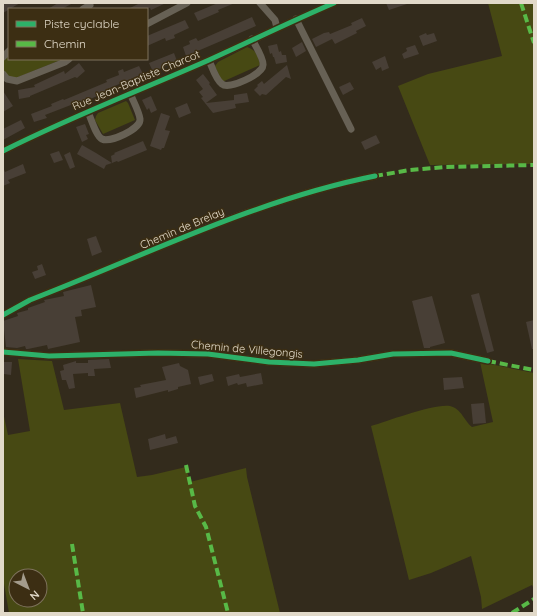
<svg xmlns="http://www.w3.org/2000/svg" width="537" height="616" viewBox="0 0 537 616" font-family="Quicksand,sans-serif">
  <rect width="100%" height="100%" fill="#332b1c"/>
  <!-- green -->
  <g fill="#474913" fill-rule="evenodd">
    <polygon points="488,3 534,3 534,164 430,165 398,86 428,74 502,56"/>
    <path d="M247,47C257,50 258,57 260,65L222,82L215,66L218,62Z"/>
    <path d="M9,54V59H63L16,78C5,77 1,70 4,59Z"/>
    <polygon points="126,101 128,103 135,120 103,134 95,120 96,116 98,113"/>
    <path d="M18,359L52,361L64,410L120,403L137,477L152,475L186,467L190,482L246,468L247,477L280,613H9L3,578V412L8,435L30,431ZM16,576H40V600H16Z"/>
    <path d="M480,362L534,373V589L532,585L482,609L481,597L471,556L431,573L409,580L371,426C388,421 435,403 450,406C462,409 464,421 472,427L493,422Z"/>
  </g>
  <!-- building -->
  <g fill="#483f36">
    <polygon points="3,3 20,3 3,13"/>
    <polygon points="58,3 73,3 62,9 48,9"/>
    <polygon points="140,3 166,3 151,10 150,8 128,9"/>
    <polygon points="218,3 235,3 218,10 219,12 198,21 194,13"/>
    <polygon points="386,3 407,3 407,4 389,10"/>
    <polygon points="252,17 256,26 186,56 183,47 190,44 189,41 196,38 198,41"/>
    <polygon points="362,18 366,26 356,31 357,33 335,44 332,39 316,47 312,39 324,33 329,32 330,34 352,25 351,23"/>
    <polygon points="185,20 189,28 174,35 175,38 166,41 165,38 147,46 147,36"/>
    <polygon points="426,33 427,35 434,33 437,41 423,46 419,36"/>
    <polygon points="302,42 306,51 296,57 292,48"/>
    <polygon points="277,44 279,52 281,51 282,55 286,55 287,62 276,64 274,57 273,57 272,53 270,54 268,46"/>
    <polygon points="415,45 419,54 404,59 402,54 407,51 406,48"/>
    <polygon points="174,53 177,61 153,72 149,63"/>
    <polygon points="385,56 389,68 382,71 381,67 376,70 372,62"/>
    <polygon points="79,63 85,71 77,78 75,77 30,96 30,97 19,99 18,90 35,87 34,85 64,71 65,74"/>
    <polygon points="287,65 291,79 286,77 266,95 262,94 260,96 254,90 258,86 257,85 262,81 264,84"/>
    <polygon points="139,66 143,74 105,90 106,92 86,101 77,105 76,103 45,115 47,118 34,122 31,114 52,106 51,104 63,99 64,100 107,82 106,80 119,75 118,71 123,69 124,72"/>
    <polygon points="203,74 210,83 209,84 217,95 206,103 234,100 234,95 247,93 249,102 235,104 236,108 213,113 201,98 203,97 199,92 203,89 196,80"/>
    <polygon points="350,82 354,89 343,95 339,87"/>
    <polygon points="3,91 13,106 3,112"/>
    <polygon points="151,96 157,110 151,113 149,108 147,110 142,100"/>
    <polygon points="187,103 191,113 179,118 175,108"/>
    <polygon points="161,113 170,116 165,130 170,131 164,148 162,148 161,150 150,146"/>
    <polygon points="21,120 25,128 3,140 3,129"/>
    <polygon points="85,124 89,134 86,135 88,139 82,142 76,127"/>
    <polygon points="376,135 380,143 365,150 361,142"/>
    <polygon points="143,141 147,150 118,162 117,161 112,163 111,156 115,154 114,153"/>
    <polygon points="82,145 96,153 112,163 106,165 104,169 77,154"/>
    <polygon points="59,151 63,160 54,163 50,154"/>
    <polygon points="70,152 75,167 70,169 64,155"/>
    <polygon points="23,164 26,173 8,180 10,183 3,186 3,167 5,172"/>
    <polygon points="96,236 102,252 92,256 87,239"/>
    <polygon points="42,264 46,275 35,279 32,272 38,270 37,266"/>
    <polygon points="91,285 96,307 81,310 82,316 75,317 80,342 48,349 47,345 28,349 26,349 25,346 17,348 6,347 3,321 18,316 17,313 28,310 28,308 45,302 44,300 64,296 63,292"/>
    <polygon points="479,293 494,351 487,353 471,295"/>
    <polygon points="432,296 445,343 430,347 430,348 424,348 412,301"/>
    <polygon points="534,320 534,349 532,349 526,322"/>
    <polygon points="109,359 111,368 94,369 95,376 88,376 88,373 73,374 75,388 69,389 66,380 62,380 60,371 64,370 63,365 76,361 76,363 88,363 88,360"/>
    <polygon points="3,362 12,362 11,375 4,374"/>
    <polygon points="179,363 180,366 188,370 191,384 178,387 178,389 168,392 168,390 136,398 134,388 141,387 140,385 145,384 166,380 162,367"/>
    <polygon points="261,373 263,384 247,387 246,383 238,385 237,383 228,386 226,377 239,374 240,377"/>
    <polygon points="212,374 214,381 200,385 198,377"/>
    <polygon points="462,377 464,388 444,390 443,378"/>
    <polygon points="484,403 486,423 473,424 471,404"/>
    <polygon points="165,434 166,439 176,436 178,443 150,450 148,439"/>
  </g>
  <g fill="none" stroke-linecap="round" stroke-linejoin="round">
    <!-- street -->
    <g stroke="#676155" stroke-width="7">
      <polyline points="260,3 275,20 277,28"/>
      <polyline points="83,9 90,5"/>
      <polyline points="296,19 351,129"/>
      <polyline points="147,24 187,3"/>
      <polyline points="3,57 9,51"/>
      <path d="M209,60C212,67 216,80 222,84C229,90 263,74 263,65C264,59 255,45 252,39"/>
      <polyline points="3,74 7,79 17,81 65,62 69,59"/>
      <path d="M88,112C91,118 96,136 102,139C110,143 141,129 140,119C139,111 133,101 130,93"/>
      <path d="M3,151C70,117 141,90 209,60C251,41 292,21 334,3"/>
      <path d="M3,315L30,300C144,256 255,200 375,176"/>
      <polyline points="3,352 49,356 158,353 208,354 269,362 314,364 358,360 393,354 451,353 488,361"/>
    </g>
    <!-- quiet -->
    <g stroke="#58b947" stroke-width="4" stroke-dasharray="8 4" stroke-linecap="butt">
      <polyline points="521,3 534,43"/>
      <polyline points="375,176 410,170 446,167 534,165"/>
      <polyline points="488,361 534,370"/>
      <polyline points="186,465 195,506 206,527 228,613"/>
      <polyline points="72,544 83,613"/>
      <polyline points="512,613 534,599"/>
    </g>
    <defs>
      <g id="cycleway">
        <path d="M3,151C70,117 141,90 209,60C251,41 292,21 334,3"/>
        <path d="M3,315L30,300C144,256 255,200 375,176"/>
        <polyline points="3,352 49,356 158,353 208,354 269,362 314,364 358,360 393,354 451,353 488,361"/>
      </g>
    </defs>
    <!-- cycleway casing -->
    <use href="#cycleway" stroke="#3c2e13" stroke-width="8"/>
    <!-- cycleway -->
    <use href="#cycleway" stroke="#2db169" stroke-width="5"/>
  </g>
  <g text-anchor="middle" dominant-baseline="central" stroke-width="3" stroke-linejoin="round" paint-order="stroke">
    <!-- street labels -->
    <g font-size="11" fill="#e1d9c9" stroke="#3c2e13">
      <text transform="translate(136 80) rotate(-23)">Rue Jean-Baptiste Charcot</text>
      <text transform="translate(182 228) rotate(-23)">Chemin de Brelay</text>
      <text transform="translate(247 349) rotate(5)">Chemin de Villegongis</text>
    </g>
  </g>
  <!-- border -->
  <rect width="537" height="616" fill="none" stroke="#e1d9c9" stroke-width="8"/>
  <!-- legend -->
  <rect x="8" y="8" width="140" height="52" fill="#3c2e13" stroke="#7e725c"/>
  <rect x="16" y="21" width="20" height="6" fill="#2db169" stroke="#7e725c"/>
  <text x="44" y="28" font-size="12" fill="#e1d9c9">Piste cyclable</text>
  <rect x="16" y="41" width="20" height="6" fill="#58b947" stroke="#7e725c"/>
  <text x="44" y="48" font-size="12" fill="#e1d9c9">Chemin</text>
  <!-- north arrow -->
  <g transform="translate(28 588) rotate(138)"><circle r="19" fill="#3c2e13" stroke="#7e725c"/>
  <path d="M0-3L7 15L0 10L-7 15Z" fill="#a49c8c"/>
  <text y="-6" font-size="11" font-weight="bold" text-anchor="middle" fill="#e1d9c9">N</text>
  </g>
</svg>
